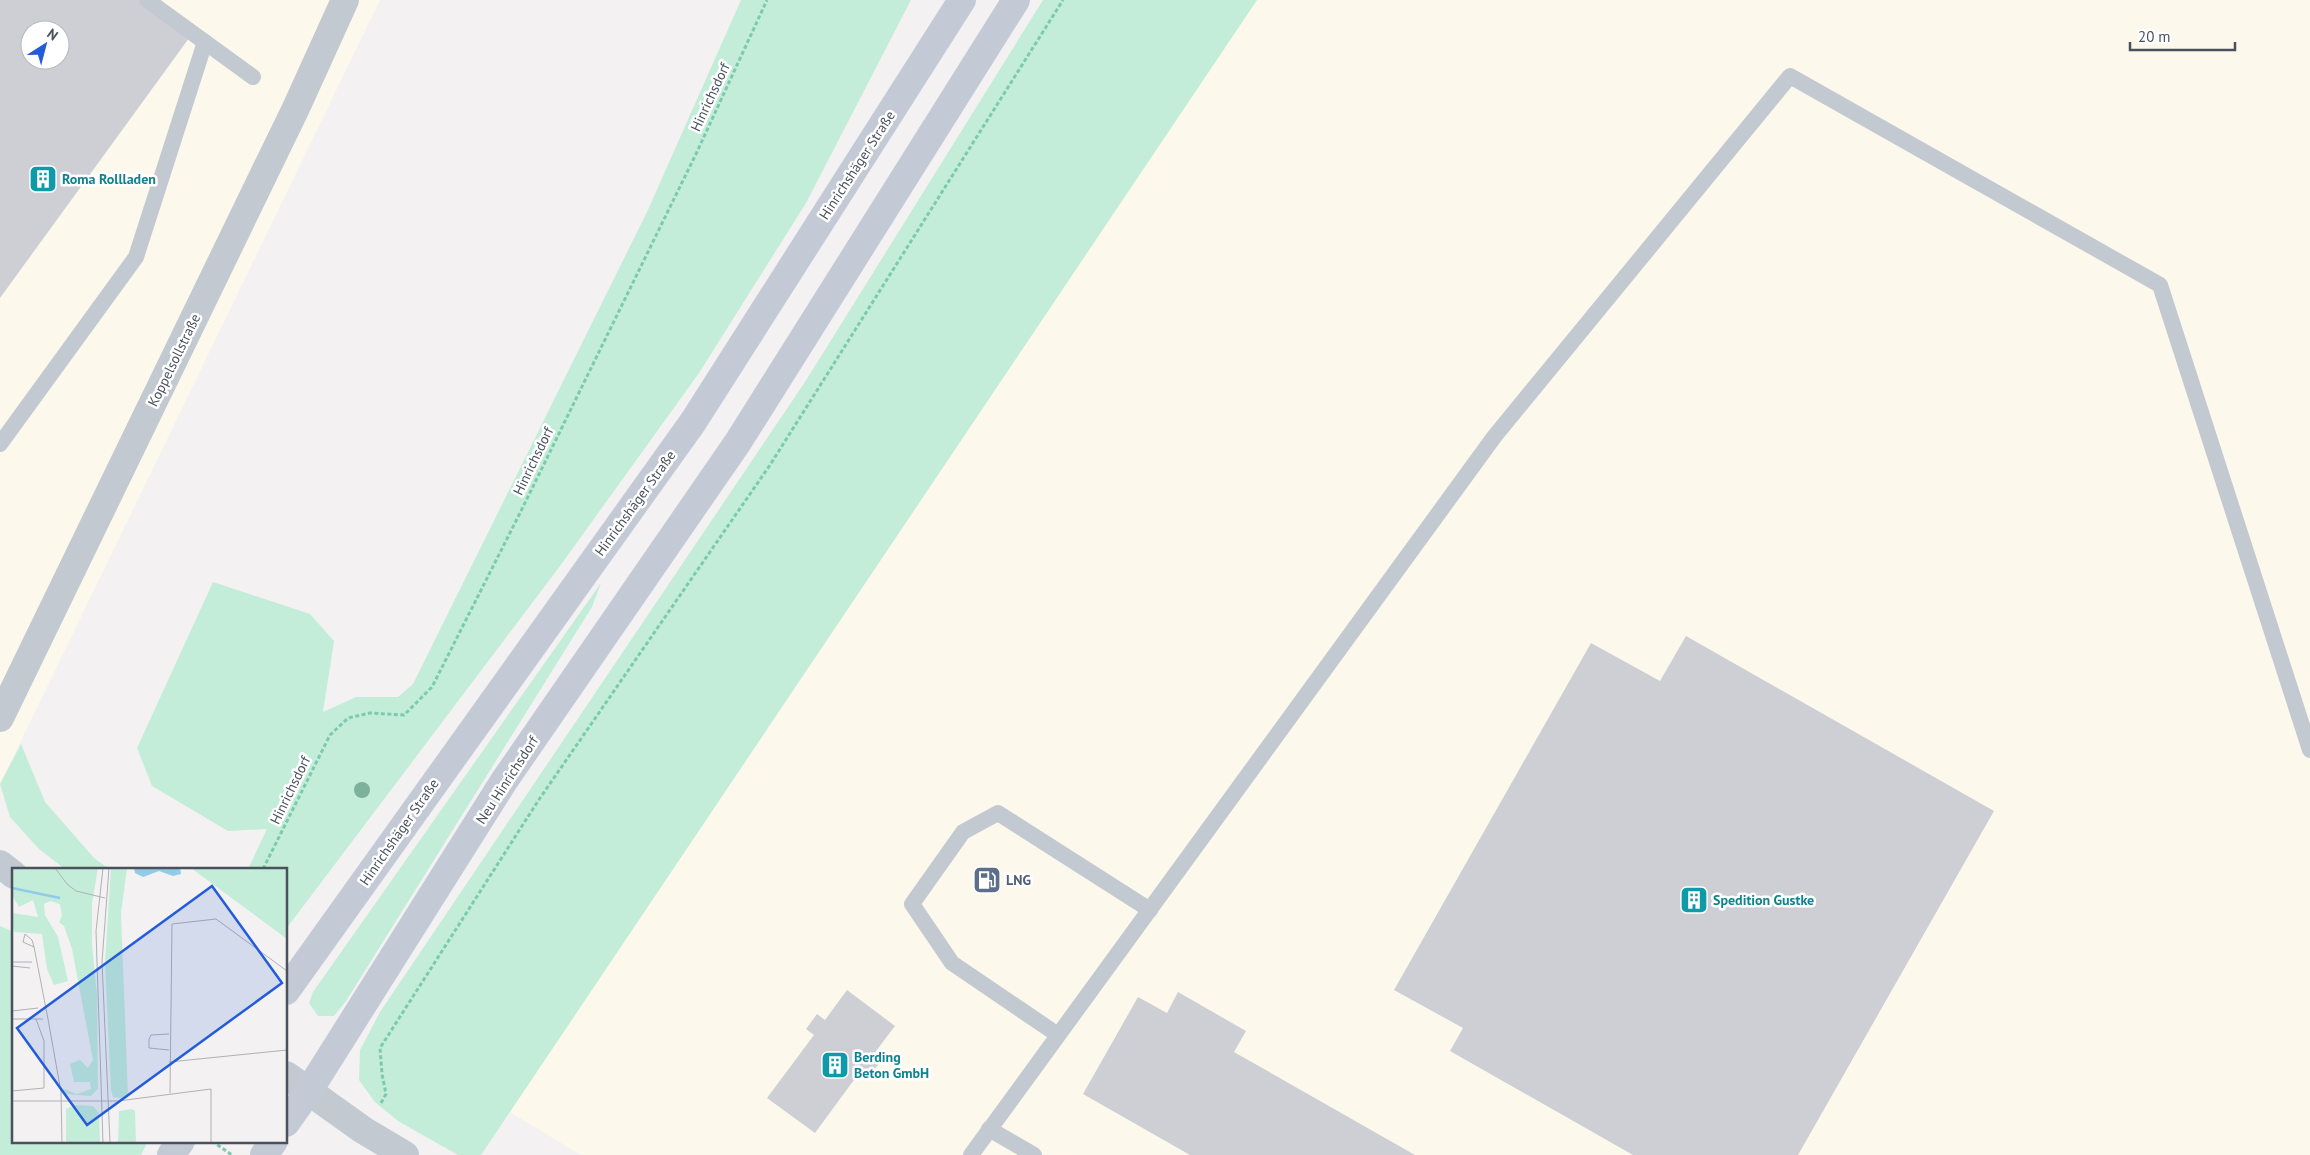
<svg xmlns="http://www.w3.org/2000/svg" width="2310" height="1155" viewBox="0 0 2310 1155" font-family="'PT Sans',sans-serif">
  <rect width="100%" height="100%" fill="#f3f1f1"/>
  <!-- commercial -->
  <g fill="#fcf9ec" fill-rule="evenodd">
    <path d="M0,0H380L0,784ZM30,30H60V60H30Z"/>
    <polygon points="1257,0 2310,0 2310,1155 581,1155 510,1112"/>
  </g>
  <!-- green -->
  <g fill="#c3edd9">
    <polygon points="741,0 911,0 806,203 699,373 560,566 286,929 286,869 248,869 267,829 228,831 152,786 137,748 213,582 310,614 334,641 323,712 356,697 398,697 413,684 647,212"/>
    <polygon points="1043,0 1257,0 481,1155 458,1155 398,1121 375,1102 359,1080 360,1050 380,1012 805,382"/>
    <polygon points="601,583 592,607 346,1001 334,1016 318,1016 309,1003 313,992"/>
    <polygon points="21,744 45,802 94,858 109,869 65,869 39,849 10,817 0,784"/>
    <polygon points="0,926 14,932 14,1141 148,1141 141,1155 0,1155"/>
  </g>
  <!-- building -->
  <g fill="#cecfd5" fill-rule="evenodd">
    <path d="M0,0H146L192,34L0,298ZM30,30H60V60H30Z"/>
    <polygon points="1686,636 1994,811 1798,1155 1633,1155 1450,1051 1463,1028 1394,990 1591,643 1660,681"/>
    <polygon points="847,990 895,1026 873,1055 881,1061 870,1075 862,1069 815,1133 767,1098 814,1035 806,1029 817,1014 825,1020"/>
    <polygon points="1178,992 1246,1031 1234,1052 1415,1155 1190,1155 1083,1094 1138,997 1167,1013"/>
  </g>
  <g fill="none" stroke-linecap="round" stroke-linejoin="round">
    <!-- path -->
    <g stroke="#7ccaae" stroke-width="3" stroke-dasharray="4 2.5" stroke-linecap="butt">
      <polyline points="263,869 330,735 348,718 370,713 404,715 432,687 520,513 696,154 767,0"/>
      <polyline points="381,1103 386,1094 382,1074 380,1048 538,801 770,465 1063,0"/>
      <polyline points="212,1141 232,1155"/>
    </g>
    <!-- service -->
    <g stroke="#c2c9d1" stroke-width="16">
      <polyline points="147,0 253,77"/>
      <polyline points="0,444 136,257 205,42"/>
      <polyline points="1058,1035 952,963 912,904 963,832 998,813 1150,910"/>
      <polyline points="989,1129 1034,1155"/>
      <polyline points="971,1155 1494,437 1790,76 2160,285 2310,750"/>
    </g>
    <!-- minor -->
    <g stroke="#c2c9d1" stroke-width="28">
      <polyline points="0,718 296,108 345,0"/>
      <polyline points="0,864 14,875"/>
      <polyline points="286,1075 363,1130 405,1155"/>
    </g>
    <!-- secondary -->
    <g stroke="#c3cad6" stroke-width="28">
      <polyline points="286,991 693,422 962,0"/>
      <polyline points="286,1123 308,1092 504,781 738,442 1016,0"/>
      <polyline points="171,1155 181,1141"/>
      <polyline points="264,1155 274,1141"/>
    </g>
  </g>
  <!-- trees -->
  <circle fill="#7db19d" cx="362" cy="790" r="8"/>
  <!-- icons -->
  <defs>
    <symbol id="building-square" viewBox="-11 -11 22 22"><rect x="-9" y="-9" width="18" height="18" rx="4" fill="#0f9aa8" stroke="#fff"/><path d="M-4-6H4V6H1V3H-1V6H-4ZM-2.5-4.3h1.7v1.8h-1.7ZM.8-4.3h1.7v1.8H.8ZM-2.5-1h1.7V.8h-1.7ZM.8-1h1.7V.8H.8Z" fill="#fff"/></symbol>
    <symbol id="fuel-square" viewBox="-11 -11 22 22"><rect x="-9" y="-9" width="18" height="18" rx="4" fill="#5c6f8a" stroke="#fff"/><path d="M-5.5-6h7V0h2V4h1.3V-2.5L3-4.5l.8-.8L6-3V5H2.5V1h-1V6h-7ZM-4.2-4.7v3.2H.2V-4.7Z" fill="#fff"/></symbol>
  </defs>
  <g fill-rule="evenodd">
    <use href="#building-square" x="27" y="163" width="32" height="32"/>
    <use href="#fuel-square" x="971" y="864" width="32" height="32"/>
    <use href="#building-square" x="1678" y="884" width="32" height="32"/>
    <use href="#building-square" x="819" y="1049" width="32" height="32"/>
  </g>
  <g text-anchor="middle" dominant-baseline="central" stroke-width="5" stroke-linejoin="round" paint-order="stroke">
    <!-- street labels -->
    <g font-size="14" fill="#4a515d" stroke="#fff">
      <text transform="translate(710 97) rotate(-65)">Hinrichsdorf</text>
      <text transform="translate(857 165) rotate(-57)">Hinrichshäger Straße</text>
      <text transform="translate(174 360) rotate(-64)">Koppelsollstraße</text>
      <text transform="translate(533 461) rotate(-64)">Hinrichsdorf</text>
      <text transform="translate(635 503) rotate(-54)">Hinrichshäger Straße</text>
      <text transform="translate(507 780) rotate(-57)">Neu Hinrichsdorf</text>
      <text transform="translate(290 790) rotate(-64)">Hinrichsdorf</text>
      <text transform="translate(399 832) rotate(-55)">Hinrichshäger Straße</text>
    </g>
    <!-- culture labels -->
    <g font-size="14" font-weight="bold" fill="#0d838f" stroke="#fff" text-anchor="start">
      <text x="62" y="179">Roma Rollladen</text>
      <text x="1713" y="900">Spedition Gustke</text>
      <text x="854" y="1057">Berding<tspan x="854" dy="16">Beton GmbH</tspan></text>
    </g>
    <!-- service labels -->
    <g font-size="14" font-weight="bold" fill="#4e5e75" stroke="#fff" text-anchor="start">
      <text x="1006" y="880">LNG</text>
    </g>
  </g>
  <!-- overview -->
  <g transform="translate(12 868)">
    <rect width="275" height="275" fill="#f3f1f1"/>
    <path d="M0,0H86L80,35V76L85,127L86,221L79,228L53,226L52,221L65,226L79,221L78,214H62L58,196L68,192L76,200L81,192L60,81L52,58L47,54L50,48L48,36L38,33L32,36L33,47L46,69L56,113L42,117L35,101L30,66L3,64L0,58V45L26,49L21,32L7,39L0,27ZM99,0H115L109,45L116,229L107,230L101,229L99,222L93,94ZM179,0H275V71ZM63,237L81,238L87,245L88,275H54V241ZM120,241L123,243L124,275H106L107,243Z" fill="#c3edd9"/>
    <path d="M122,0H168L169,6L161,8L147,3L131,9L123,5Z" fill="#92cbe8"/>
    <path fill="none" stroke="#92cbe8" stroke-width="2.5" d="M0,20L48,30"/>
    <path fill="none" stroke="#afb1b6" stroke-width="1" d="M43,0L55,16L64,23L93,30M97,0L90,94L98,275M22,79L11,74L13,66L20,72L22,79L23,84L36,151L49,224L50,275M0,94H20M0,98L18,100M0,143L26,140M0,151H31M157,182L137,180V171L139,167L157,166M157,194L275,182M0,223L32,220V173L24,151M158,225L160,56L204,51L275,103M0,233H106L199,221V275M91,275L84,63L91,0"/>
    <path fill="#235cda" fill-opacity="0.15" stroke="#235cda" stroke-width="2.5" d="M200,18L270,115L75,257L5,160Z"/>
    <rect width="275" height="275" fill="none" stroke="#4a515d" stroke-width="2.5"/>
  </g>
  <!-- north arrow -->
  <g transform="translate(45 45) rotate(36)"><circle r="24" fill="#ffffff" stroke="#b7b9be"/>
  <path d="M0-4L9 19L0 12L-9 19Z" fill="#235cda"/>
  <text y="-8" font-size="14" font-weight="bold" text-anchor="middle" fill="#4a515d">N</text>
  </g>
  <!-- scale -->
  <path d="M2130 42v8h105v-8" fill="none" stroke="#4a515d" stroke-width="2.5"/>
  <text x="2138" y="42" font-size="15" fill="#4a515d" stroke="#ffffff" stroke-width="4" paint-order="stroke">20 m</text>
</svg>
